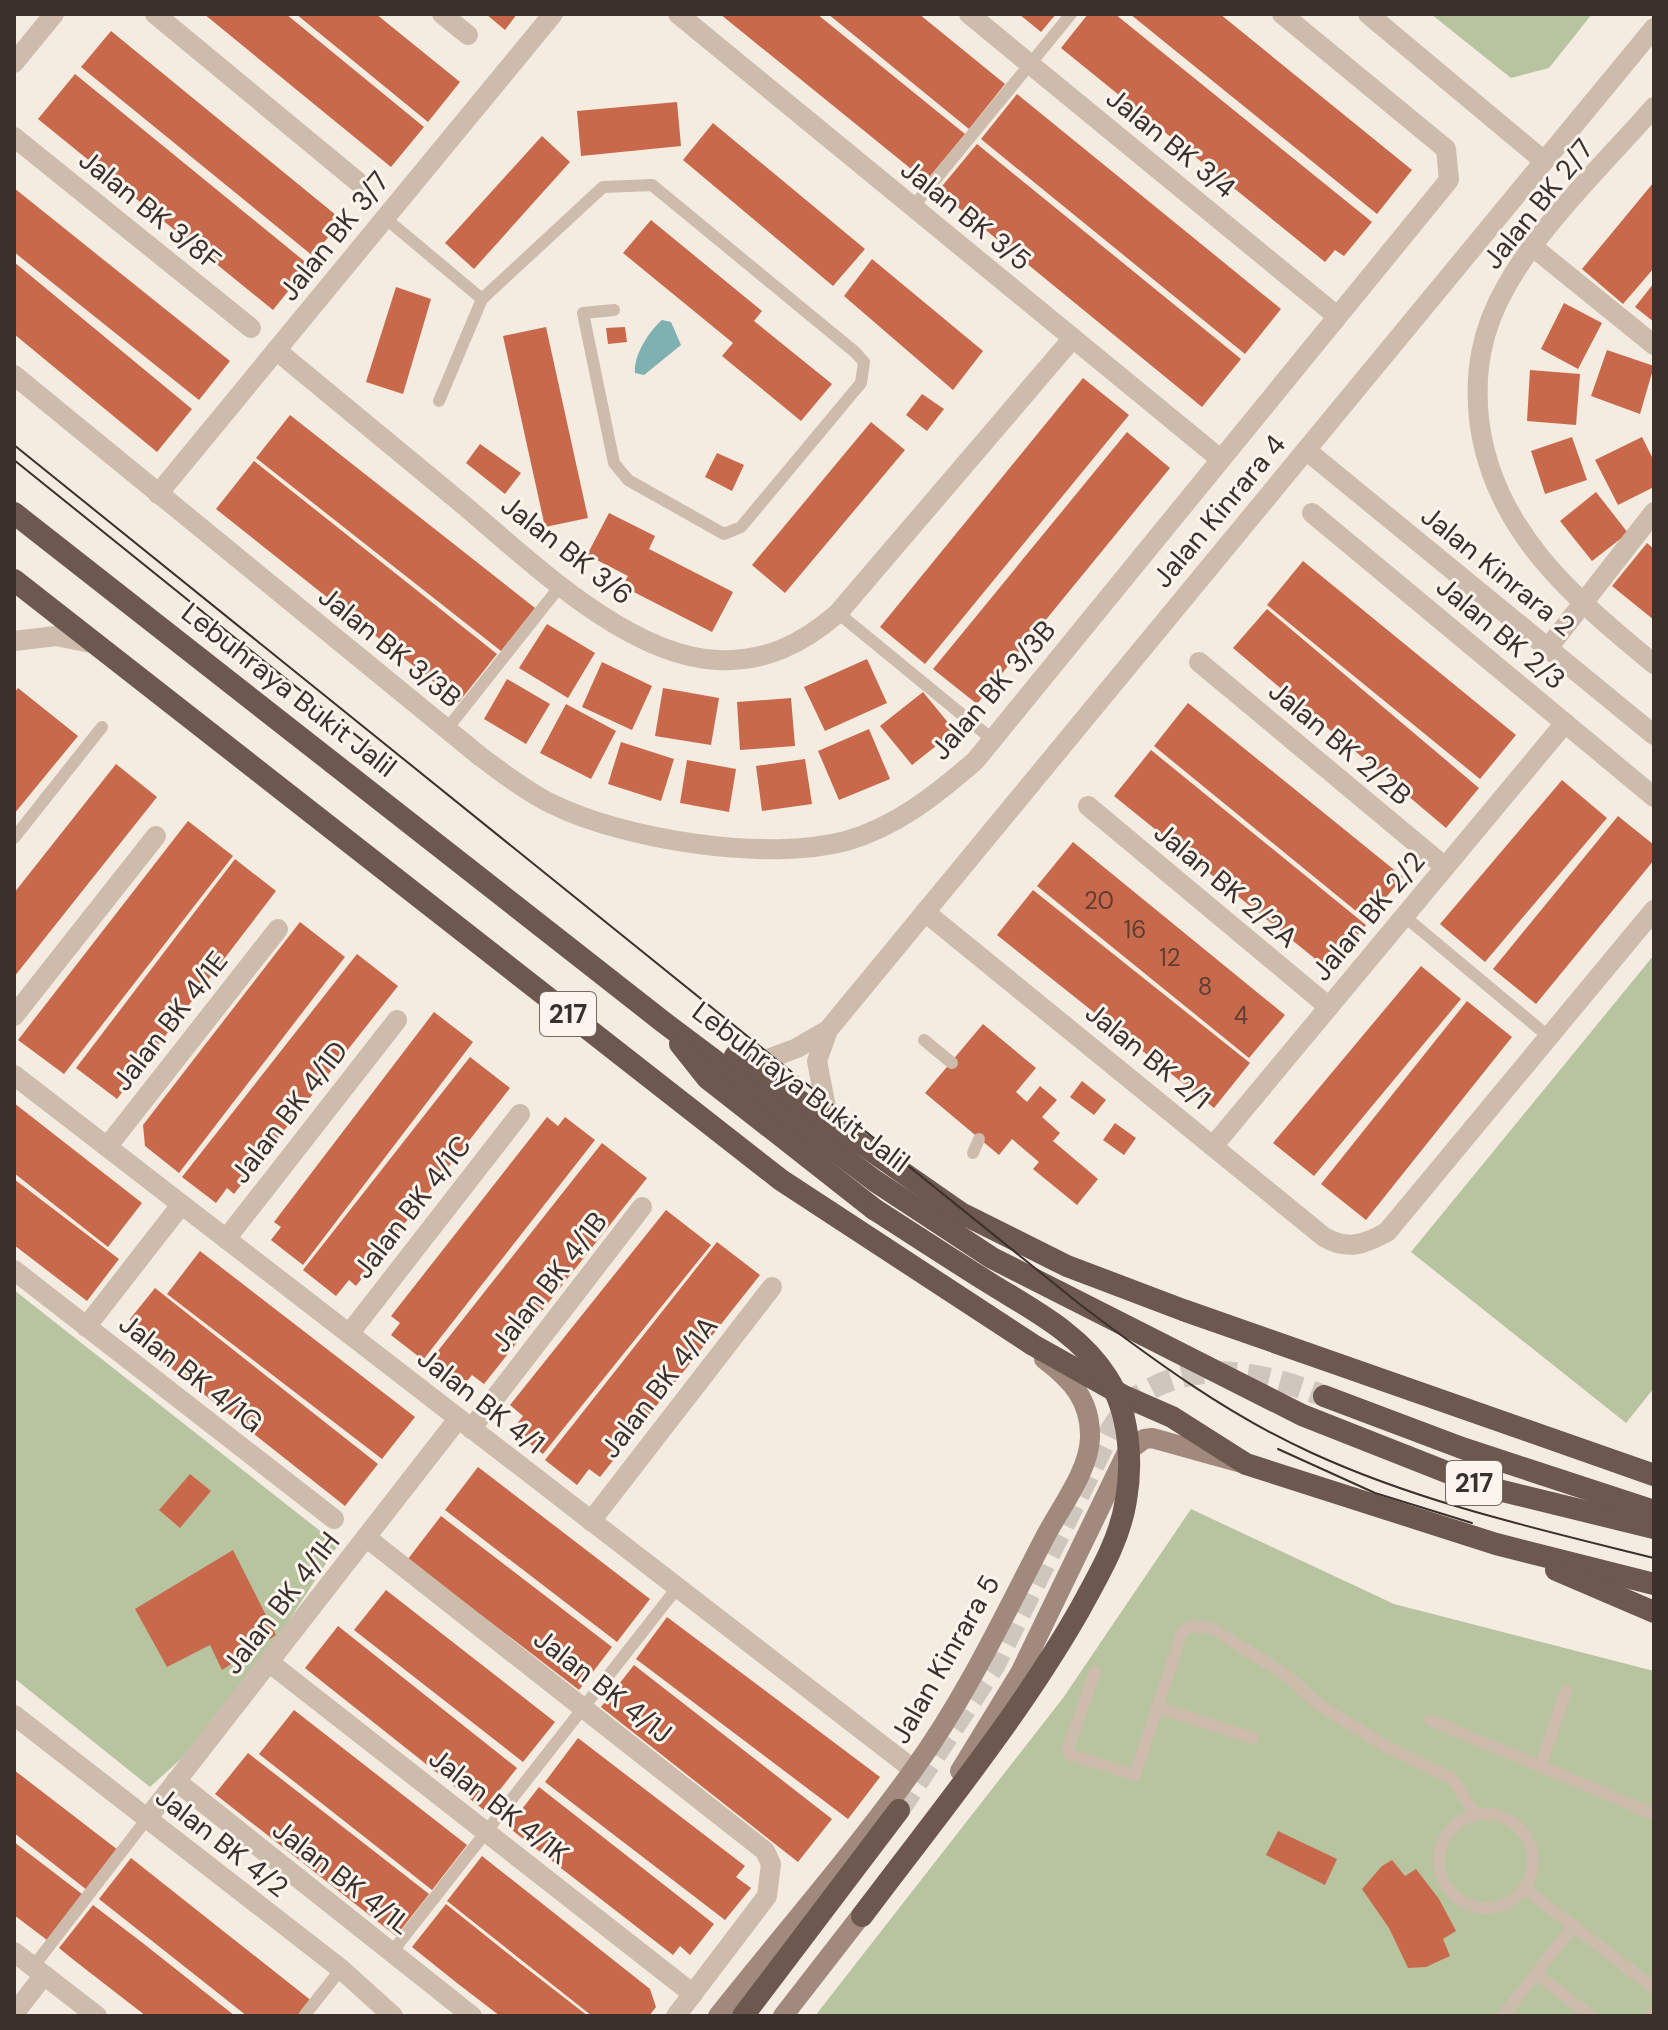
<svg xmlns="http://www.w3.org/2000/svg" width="1668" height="2030" viewBox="0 0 1668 2030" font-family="'DM Sans',sans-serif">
  <rect width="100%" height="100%" fill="#f4ebe1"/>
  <!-- green -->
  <g fill="#b8c4a0">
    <polygon points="1431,14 1592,14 1549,68 1511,78"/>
    <polygon points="1654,955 1654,1388 1626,1423 1411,1252"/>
    <polygon points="14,1290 338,1545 225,1719 150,1787 14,1678"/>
    <polygon points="1191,1509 1394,1604 1654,1671 1654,2016 815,2016 1063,1698"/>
  </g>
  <!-- water -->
  <path fill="#7fb0b2" d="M662,320L671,322L681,345L644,375L635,373C633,356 649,331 662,320Z"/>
  <!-- building -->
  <g fill="#c8694b">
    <polygon points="204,14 286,14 424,127 391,167"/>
    <polygon points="296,14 376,14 460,82 428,122"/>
    <polygon points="486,14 517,14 505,30"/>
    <polygon points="720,14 817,14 965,134 926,181"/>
    <polygon points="828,14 919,14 1005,84 969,129"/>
    <polygon points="1019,14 1056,14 1041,32"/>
    <polygon points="1088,14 1115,14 1372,222 1344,256 1335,250 1325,262 1061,48"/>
    <polygon points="1130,14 1220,14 1412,170 1377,214"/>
    <polygon points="111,31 342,220 313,256 81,67"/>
    <polygon points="75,74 309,265 273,310 38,119"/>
    <polygon points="1017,94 1281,309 1245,354 981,139"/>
    <polygon points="677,102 681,146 581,156 577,111"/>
    <polygon points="713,123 865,249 833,286 683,160"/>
    <polygon points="542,136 570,162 474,269 445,243"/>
    <polygon points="977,144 1241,359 1202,407 938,191"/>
    <polygon points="1654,182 1654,268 1623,304 1582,269"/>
    <polygon points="14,188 230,361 199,400 14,252"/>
    <polygon points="651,220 762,311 754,321 832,384 801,421 722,356 733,343 623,253"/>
    <polygon points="872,259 983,351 953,390 844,296"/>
    <polygon points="14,262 192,409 157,452 14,334"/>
    <polygon points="1654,283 1654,322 1635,307"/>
    <polygon points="396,287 431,299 403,394 366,382"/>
    <polygon points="1564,303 1602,323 1578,369 1541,349"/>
    <polygon points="546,327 588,518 545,527 503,336"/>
    <polygon points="625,327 627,342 608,344 606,328"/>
    <polygon points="1607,350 1654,366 1640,414 1591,396"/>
    <polygon points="1530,370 1580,374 1576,425 1527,421"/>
    <polygon points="1083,378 1129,415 925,664 880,627"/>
    <polygon points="922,394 944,409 927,431 906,415"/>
    <polygon points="290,415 535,608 501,651 256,458"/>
    <polygon points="871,422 905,450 785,593 752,565"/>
    <polygon points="1127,432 1170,468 977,704 933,669"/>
    <polygon points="1572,437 1587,480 1545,494 1531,451"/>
    <polygon points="1642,437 1654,461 1654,487 1618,505 1595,460"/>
    <polygon points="480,444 521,473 505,494 466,463"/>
    <polygon points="717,453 744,465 732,491 705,477"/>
    <polygon points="254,461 497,654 459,702 216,509"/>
    <polygon points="1596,492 1628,533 1592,561 1560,521"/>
    <polygon points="609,513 655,536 649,549 733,592 712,632 622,586 628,576 587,555"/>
    <polygon points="1647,543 1654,549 1654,620 1612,586"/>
    <polygon points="1303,561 1516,735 1480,779 1267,605"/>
    <polygon points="1267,609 1479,788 1446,828 1233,648"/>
    <polygon points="547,624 595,653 568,698 519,668"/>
    <polygon points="867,659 887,703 825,731 804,687"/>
    <polygon points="602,662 652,686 632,730 582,707"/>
    <polygon points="507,679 550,704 526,744 484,719"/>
    <polygon points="18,688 78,736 14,814 14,693"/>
    <polygon points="663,688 719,698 711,745 655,736"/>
    <polygon points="923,692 955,731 912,765 880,726"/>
    <polygon points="791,698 795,746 740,750 737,702"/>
    <polygon points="1188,703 1403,877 1367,920 1154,746"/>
    <polygon points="566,704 616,731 591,779 540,753"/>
    <polygon points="869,729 890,779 839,800 818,751"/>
    <polygon points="621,742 674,759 661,801 608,784"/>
    <polygon points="1151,750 1366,925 1329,970 1114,796"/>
    <polygon points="805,759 812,804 762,811 756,766"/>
    <polygon points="687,760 736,769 729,812 680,803"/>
    <polygon points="116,764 157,797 14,977 14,893"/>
    <polygon points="1562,780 1607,818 1485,962 1440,924"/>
    <polygon points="1618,816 1654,845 1654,860 1536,1004 1493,969"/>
    <polygon points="188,821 233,856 64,1074 18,1040"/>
    <polygon points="1073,842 1285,1015 1249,1058 1037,886"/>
    <polygon points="235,859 276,891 117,1099 76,1068"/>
    <polygon points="1033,890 1250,1063 1214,1108 997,935"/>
    <polygon points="300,922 345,957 179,1173 145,1146 143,1125"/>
    <polygon points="357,954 398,986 234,1194 227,1188 216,1203 182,1177"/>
    <polygon points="1421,966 1461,999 1314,1176 1273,1143"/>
    <polygon points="1467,1001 1512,1037 1366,1220 1321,1184"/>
    <polygon points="434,1012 473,1042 303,1265 271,1240 281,1227 274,1222"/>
    <polygon points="983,1024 1036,1068 1016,1092 1027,1102 1040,1086 1057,1100 1042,1117 1060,1133 1053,1141 1098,1179 1077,1205 1033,1169 1039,1162 1012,1139 999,1155 925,1093"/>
    <polygon points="470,1057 510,1088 356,1286 349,1280 336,1296 303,1270"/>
    <polygon points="1082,1081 1106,1100 1094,1115 1070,1097"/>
    <polygon points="14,1103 142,1203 108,1247 14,1173"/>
    <polygon points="547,1117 558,1126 565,1117 595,1140 423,1360 391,1335 400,1323 391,1316"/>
    <polygon points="1115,1123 1136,1138 1124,1155 1103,1140"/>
    <polygon points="602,1143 647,1178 484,1384 472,1375 458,1392 426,1366"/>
    <polygon points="14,1179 119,1259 87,1301 14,1245"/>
    <polygon points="666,1210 711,1245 543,1454 512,1430 523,1416 510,1405"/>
    <polygon points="717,1242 760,1275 600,1477 589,1469 577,1485 545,1460"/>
    <polygon points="200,1251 415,1417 382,1459 167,1294"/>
    <polygon points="155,1288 378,1464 345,1506 133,1338 130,1319"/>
    <polygon points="478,1467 650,1599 617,1642 445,1510"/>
    <polygon points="190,1474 211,1491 180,1528 159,1510"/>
    <polygon points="441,1516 612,1647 579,1690 408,1559"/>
    <polygon points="233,1550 276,1635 222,1670 210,1645 167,1667 135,1609"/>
    <polygon points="386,1590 555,1722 523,1762 354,1630"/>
    <polygon points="667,1617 880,1777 848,1819 636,1659"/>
    <polygon points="338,1626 517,1768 484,1810 305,1668"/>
    <polygon points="634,1665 832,1819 798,1862 601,1707"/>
    <polygon points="294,1710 467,1845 432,1890 259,1754"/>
    <polygon points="578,1738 745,1866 736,1877 751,1888 725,1920 545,1782"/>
    <polygon points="248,1753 429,1894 396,1936 215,1794"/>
    <polygon points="14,1770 118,1850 87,1890 14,1833"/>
    <polygon points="539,1787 714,1924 690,1955 680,1946 673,1955 508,1827"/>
    <polygon points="1278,1831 1337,1859 1325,1885 1266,1855"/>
    <polygon points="14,1842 82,1894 47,1940 14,1915"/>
    <polygon points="482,1856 650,1989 656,2007 649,2016 592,2016 447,1901"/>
    <polygon points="131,1858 313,2002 302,2016 247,2016 99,1899"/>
    <polygon points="1392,1860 1405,1876 1416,1869 1439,1899 1456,1931 1443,1939 1450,1956 1426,1967 1408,1968 1389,1928 1362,1889 1382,1866"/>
    <polygon points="446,1904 521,1964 588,2016 500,2016 457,1983 412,1947"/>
    <polygon points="93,1905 144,1944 235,2016 146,2016 75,1961 59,1948"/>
  </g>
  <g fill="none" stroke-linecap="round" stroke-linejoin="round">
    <!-- trunk-tunnel -->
    <path stroke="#cfc6bd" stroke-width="22" stroke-dasharray="22 11" stroke-linecap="butt" d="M899,1810L994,1666L1111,1430C1119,1419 1127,1403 1138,1396C1198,1357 1263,1373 1324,1396"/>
    <!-- service -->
    <g stroke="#cdbbac" stroke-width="12">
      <polyline points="913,207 1071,14"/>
      <polyline points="385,218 482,299"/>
      <polyline points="439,401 482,299 603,187 652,185 855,352 864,362 861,383 741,527 724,534 628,480 614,463 583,313 614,310"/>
      <polyline points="838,613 993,740"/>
      <polyline points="447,729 561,585"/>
      <polyline points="14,838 102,727"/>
      <polyline points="1404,916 1549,1037"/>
      <polyline points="924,1040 952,1063"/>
      <polyline points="973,1153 979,1139"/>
      <polyline points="1095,1672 1068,1749 1070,1755 1135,1775 1182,1632 1190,1626 1212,1628 1289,1677 1315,1702 1387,1747 1453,1779 1476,1815"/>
      <polyline points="1159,1708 1253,1738"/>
      <polyline points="1430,1720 1654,1814"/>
      <polyline points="1541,1764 1566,1691"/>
      <circle cx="1486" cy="1861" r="47"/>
      <polyline points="1525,1889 1654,1988"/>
      <polyline points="392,1952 677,1588"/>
      <polyline points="33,1967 146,1820"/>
      <polyline points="1536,1974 1591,2016"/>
      <polyline points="304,2016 341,1969"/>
      <polyline points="1503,2016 1574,1925"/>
      <polyline points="1651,2016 1654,2012"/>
    </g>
    <!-- minor -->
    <g stroke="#cdbbac" stroke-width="20">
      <polyline points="155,14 358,182"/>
      <polyline points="442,14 468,35"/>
      <polyline points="678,14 1219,458"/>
      <polyline points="969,14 1337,316"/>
      <polyline points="1368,14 1544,161"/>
      <polyline points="14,63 54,14"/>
      <path d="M1654,107C1607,161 1541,224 1507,285C1482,328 1474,370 1479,419C1492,530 1573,597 1654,664"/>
      <polyline points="14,137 251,328"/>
      <polyline points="1533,247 1654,345"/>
      <path d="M276,350C336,399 395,448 454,497C522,553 625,657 718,660C766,662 802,644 838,613L1073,338"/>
      <path d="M14,375L481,757C503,773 527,792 552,804C625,840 767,862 846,841C896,827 937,794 975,761L1449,180L1446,149L1282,14"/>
      <polyline points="158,494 553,14"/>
      <polyline points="1312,513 1654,797"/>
      <polyline points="14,641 56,636 91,643"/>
      <polyline points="1548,648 1654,512"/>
      <polyline points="1199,662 1445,867"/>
      <polyline points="1088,806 1329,1007"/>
      <path d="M925,912L1324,1237C1348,1251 1365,1244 1387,1232L1654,910"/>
      <polyline points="14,1016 156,836"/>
      <polyline points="14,1075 914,1770"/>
      <polyline points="1214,1145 1565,723"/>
      <polyline points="107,1147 278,929"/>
      <polyline points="226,1239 397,1020"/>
      <polyline points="14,1270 334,1519"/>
      <polyline points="86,1327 181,1205"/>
      <polyline points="349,1334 520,1114"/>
      <polyline points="471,1429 642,1207"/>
      <polyline points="591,1521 772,1287"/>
      <polyline points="367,1538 765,1851 771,1864 767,1896 676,2016"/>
      <polyline points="270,1663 693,1994"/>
      <polyline points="14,1715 341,1969 393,2016"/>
      <polyline points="176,1781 472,2016"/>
      <polyline points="146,1820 458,1419"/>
      <polyline points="14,1952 97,2016"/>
      <polyline points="14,2014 44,1975"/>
    </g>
    <!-- tertiary -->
    <g stroke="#cdbbac" stroke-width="20">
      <polyline points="1306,450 1654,735"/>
      <polyline points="828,1030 817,1061 829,1123"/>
      <polyline points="749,1066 797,1048 828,1030 1654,28"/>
    </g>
    <!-- secondary -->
    <g stroke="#a18a7d" stroke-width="20">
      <polyline points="960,1771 1020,1673 1127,1452 1144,1439 1152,1438 1242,1463"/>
      <path d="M718,2016C783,1934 853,1854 914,1769C966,1697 1004,1616 1045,1537C1060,1508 1089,1471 1090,1438C1091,1401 1072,1380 1044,1359"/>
      <polyline points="783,2016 870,1904"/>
    </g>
    <!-- trunk -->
    <g stroke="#6c584f" stroke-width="22">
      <polyline points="14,513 662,1021 875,1181 992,1258 1302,1415 1482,1486 1654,1528"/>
      <polyline points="14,580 781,1180 1033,1345 1124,1396 1172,1417 1246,1464 1496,1544 1654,1584"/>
      <polyline points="680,1044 707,1078 874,1209"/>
      <polyline points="735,1056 961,1213 1067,1266 1183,1310 1654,1475"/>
      <polyline points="1324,1396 1462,1448 1654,1511"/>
      <polyline points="1556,1570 1654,1612"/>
      <polyline points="743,2016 899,1810"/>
    </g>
    <!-- tram -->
    <g stroke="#3b302b" stroke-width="2">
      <path d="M14,445L1082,1306C1155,1361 1228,1415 1312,1453C1421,1503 1538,1529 1654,1558"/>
      <polyline points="14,460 393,765"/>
      <polyline points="1278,1449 1375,1493 1472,1523"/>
    </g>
    <!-- trunk-bridge -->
    <path stroke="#6c584f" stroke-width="22" d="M862,1916C937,1816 1017,1719 1079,1611C1098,1576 1120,1540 1126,1500C1133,1461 1129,1411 1107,1377C1080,1334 1033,1310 991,1284C951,1259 913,1234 874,1209"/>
  </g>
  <g text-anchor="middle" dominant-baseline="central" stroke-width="6" stroke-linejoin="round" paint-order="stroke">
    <!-- number labels -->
    <g font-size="24" fill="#5e3e33">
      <text x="1099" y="900">20</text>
      <text x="1135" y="929">16</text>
      <text x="1170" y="957">12</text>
      <text x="1205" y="986">8</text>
      <text x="1241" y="1015">4</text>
    </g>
    <!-- shield labels -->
    <g fill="#fbf5ee" stroke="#756b66" stroke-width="2">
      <rect x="540" y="992" width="56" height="44" rx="6"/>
      <rect x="1446" y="1461" width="56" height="44" rx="6"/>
    </g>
    <g font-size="26" font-weight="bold" fill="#3b302b">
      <text x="568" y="1014">217</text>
      <text x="1474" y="1483">217</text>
    </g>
    <!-- street labels -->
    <g font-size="28" fill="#3b302b" stroke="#fbf5ee">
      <text transform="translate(1171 143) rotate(39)">Jalan BK 3/4</text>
      <text transform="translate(1538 204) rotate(-51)">Jalan BK 2/7</text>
      <text transform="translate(150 210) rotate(39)">Jalan BK 3/8F</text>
      <text transform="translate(966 215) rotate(39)">Jalan BK 3/5</text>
      <text transform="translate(334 236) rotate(-51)">Jalan BK 3/7</text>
      <text transform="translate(1219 511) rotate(-50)">Jalan Kinrara 4</text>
      <text transform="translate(567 550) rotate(38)">Jalan BK 3/6</text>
      <text transform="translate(1498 571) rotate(39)">Jalan Kinrara 2</text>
      <text transform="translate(1501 633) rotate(40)">Jalan BK 2/3</text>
      <text transform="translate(390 647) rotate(39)">Jalan BK 3/3B</text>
      <text transform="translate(289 690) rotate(38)">Lebuhraya Bukit Jalil</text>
      <text transform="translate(993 690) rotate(-49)">Jalan BK 3/3B</text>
      <text transform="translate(1340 743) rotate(40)">Jalan BK 2/2B</text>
      <text transform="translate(1226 885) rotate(40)">Jalan BK 2/2A</text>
      <text transform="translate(1368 916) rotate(-50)">Jalan BK 2/2</text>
      <text transform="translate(170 1021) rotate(-52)">Jalan BK 4/1E</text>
      <text transform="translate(1148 1056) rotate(39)">Jalan BK 2/1</text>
      <text transform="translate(801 1087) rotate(37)">Lebuhraya Bukit Jalil</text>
      <text transform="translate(289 1112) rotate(-52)">Jalan BK 4/1D</text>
      <text transform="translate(412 1207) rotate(-52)">Jalan BK 4/1C</text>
      <text transform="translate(549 1282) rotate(-52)">Jalan BK 4/1B</text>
      <text transform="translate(191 1373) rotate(38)">Jalan BK 4/1G</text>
      <text transform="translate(659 1387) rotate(-52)">Jalan BK 4/1A</text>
      <text transform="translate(481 1401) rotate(38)">Jalan BK 4/1</text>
      <text transform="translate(281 1603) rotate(-52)">Jalan BK 4/1H</text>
      <text transform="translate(945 1659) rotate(-60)">Jalan Kinrara 5</text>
      <text transform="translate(603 1686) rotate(38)">Jalan BK 4/1J</text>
      <text transform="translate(499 1806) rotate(38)">Jalan BK 4/1K</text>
      <text transform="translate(222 1842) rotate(38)">Jalan BK 4/2</text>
      <text transform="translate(342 1877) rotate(38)">Jalan BK 4/1L</text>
    </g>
  </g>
  <!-- border -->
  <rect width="1668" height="2030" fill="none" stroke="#3b302b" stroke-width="32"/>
</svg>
